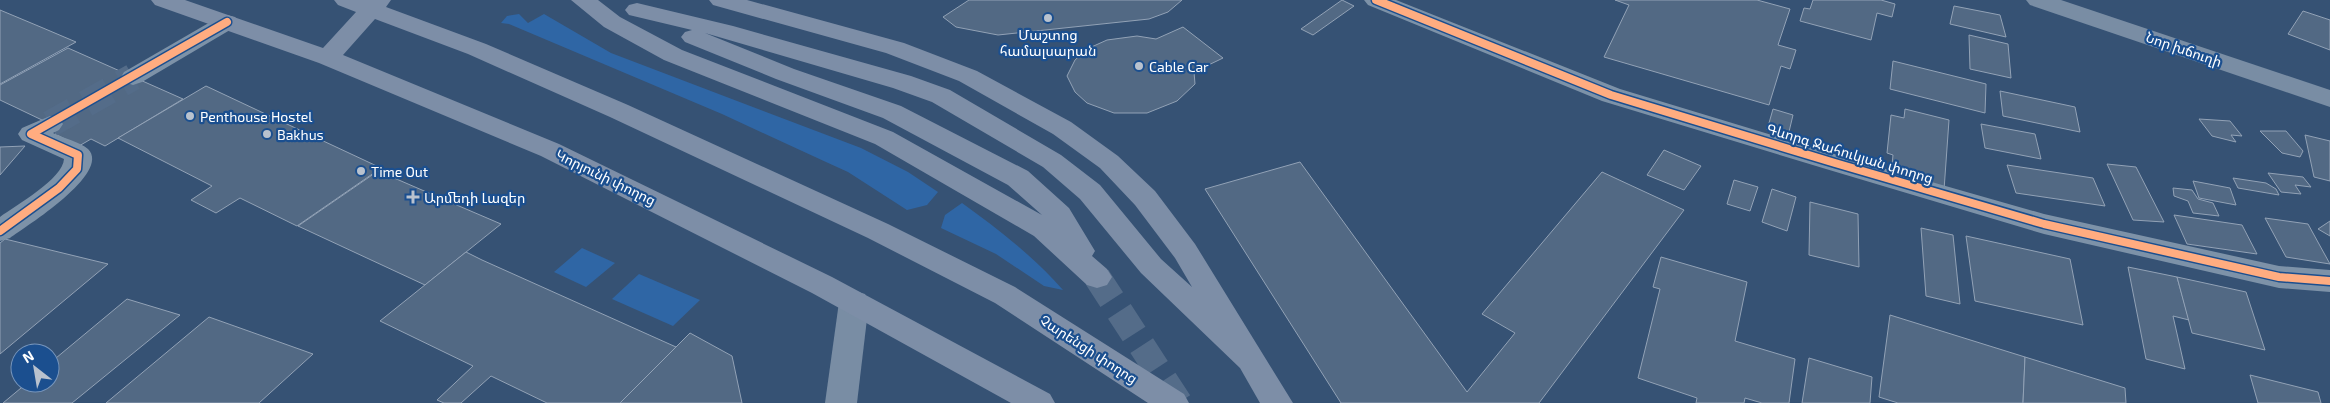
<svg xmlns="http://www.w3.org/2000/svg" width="2330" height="403" viewBox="0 0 2330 403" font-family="'Exo 2','Noto Sans Armenian',sans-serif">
  <rect width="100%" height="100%" fill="#365274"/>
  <!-- green -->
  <g fill="#2f66a5">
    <polygon points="519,14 528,23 544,14 611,53 861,148 908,172 938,192 927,205 907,210 848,172 826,162 722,114 509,24 501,23 507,16"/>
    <path d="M962,203C998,229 1033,256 1063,290L1044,286L996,254L941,228L945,215Z"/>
    <polygon points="582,248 615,263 586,287 554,272"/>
    <polygon points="639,274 700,300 673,326 612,299"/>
  </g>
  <!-- building -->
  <g fill="#526984" stroke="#92a2b6">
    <polygon points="969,0 1182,0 1168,12 1149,19 998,35 956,27 943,17"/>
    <polygon points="1342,0 1354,6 1313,35 1301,29"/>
    <polygon points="1757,0 1790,9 1778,45 1796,50 1790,69 1781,66 1769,105 1604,57 1629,5 1615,0"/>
    <polygon points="1813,0 1881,0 1895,4 1892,17 1877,13 1871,40 1800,21 1804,8 1810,9"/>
    <polygon points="1954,6 2000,15 2006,37 1950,24"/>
    <polygon points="0,10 43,28 76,42 0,84"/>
    <polygon points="2303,11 2330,20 2330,50 2288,34"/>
    <polygon points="1183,27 1223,58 1194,72 1195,84 1177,101 1147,113 1114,113 1087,103 1075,92 1067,76 1075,60 1087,49 1107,40 1137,36 1156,39"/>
    <polygon points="1969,35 2008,44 2011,78 1970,69"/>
    <polygon points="68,48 183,99 105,146 91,139 79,146 55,134 63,130 0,100 0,85"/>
    <polygon points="1893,61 1986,84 1985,113 1890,89"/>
    <polygon points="206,86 257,110 381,168 297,226 240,198 216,213 191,200 212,186 118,138"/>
    <polygon points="2000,91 2075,107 2080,132 2003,116"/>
    <polygon points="1773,109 1793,115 1788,136 1767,130"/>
    <polygon points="1905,109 1949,120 1944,190 1891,175 1893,155 1887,153 1891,115 1904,118"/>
    <polygon points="2199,119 2230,121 2242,136 2231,135 2236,142 2212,136"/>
    <polygon points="1981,124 2035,134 2041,159 1985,148"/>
    <polygon points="2260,131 2286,131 2303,151 2300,157 2282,153"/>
    <polygon points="2305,135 2330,141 2330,181 2314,177"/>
    <polygon points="25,146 0,175 0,147"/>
    <polygon points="1664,150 1701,166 1684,190 1647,175"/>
    <polygon points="1300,162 1467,392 1515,333 1482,314 1602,172 1684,210 1539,403 1341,403 1205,189"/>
    <polygon points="2107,164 2136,167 2164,222 2133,220"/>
    <polygon points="2007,165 2093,178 2105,206 2016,193"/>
    <polygon points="378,171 445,200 501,224 425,285 298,226"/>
    <polygon points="2268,173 2303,177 2311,187 2295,185 2301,194 2281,192"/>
    <polygon points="2233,178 2266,183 2276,189 2279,195 2238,188"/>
    <polygon points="1734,180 1758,187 1750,211 1727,204"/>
    <polygon points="2193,181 2230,188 2236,205 2199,198"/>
    <polygon points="2173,188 2192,190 2198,199 2213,203 2219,216 2193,213 2188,201 2174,196"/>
    <polygon points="1772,189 1796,197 1787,231 1762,222"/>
    <polygon points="1810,202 1858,214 1859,267 1809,255"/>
    <polygon points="2174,215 2242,225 2257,254 2187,244"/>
    <polygon points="2265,218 2308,224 2330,264 2286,257"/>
    <polygon points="2330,221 2330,236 2318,229"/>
    <polygon points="1921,228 1953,235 1960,304 1926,296"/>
    <polygon points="1966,236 2070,259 2083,325 1975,301"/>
    <polygon points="5,239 108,264 0,354 0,243"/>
    <polygon points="466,252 482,260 676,347 620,403 547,403 491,376 461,403 444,403 437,400 473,366 380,321"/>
    <polygon points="1661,257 1747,282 1735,341 1795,359 1789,403 1762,403 1745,398 1744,403 1696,403 1697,398 1638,378 1660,289 1653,287"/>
    <polygon points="2128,267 2177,277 2189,320 2173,316 2185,369 2146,359"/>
    <polygon points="2177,277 2246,292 2265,350 2192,333"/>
    <polygon points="127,299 180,315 72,403 3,403 27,383 50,383 50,363"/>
    <polygon points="1890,315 2025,357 2023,403 1898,403 1879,397"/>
    <polygon points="209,317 313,354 259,403 106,403"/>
    <polygon points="690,333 732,356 742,403 620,403"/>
    <polygon points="2025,357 2125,388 2126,403 2023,403"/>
    <polygon points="1809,358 1872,377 1870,403 1802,403"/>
    <polygon points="2250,375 2318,392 2321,403 2258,403"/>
  </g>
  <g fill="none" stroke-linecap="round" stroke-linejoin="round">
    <!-- street-tunnel -->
    <polyline stroke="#546c89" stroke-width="27" stroke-dasharray="27 14" stroke-linecap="butt" points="50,124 133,77"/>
    <!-- primary-tunnel -->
    <polyline stroke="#546c89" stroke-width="27" stroke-dasharray="27 14" stroke-linecap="butt" points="1097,277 1179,403"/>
    <!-- street -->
    <g fill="#7d92a8" fill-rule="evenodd">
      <polygon points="1364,0 1396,0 1620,89 1844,157 2044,214 2279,266 2330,270 2330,292 2279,288 2044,234 1826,169 1602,101 1368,5"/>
      <polygon points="227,15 235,17 239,22 235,27 142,82 133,85 124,82 121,77 124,72 219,17"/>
      <path d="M50,116L59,118L63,124L59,130L53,133C63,138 80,142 88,149C112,173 25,227 10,238L0,241V217C16,205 63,179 64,159L22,140L18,134L22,128Z"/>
    </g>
    <!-- secondary -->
    <g fill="#798da4" fill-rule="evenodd">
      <polygon points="2026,0 2061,0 2330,90 2330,107 2030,5"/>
      <polygon points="854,291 865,294 869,302 857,403 825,403 839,302 843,294"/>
    </g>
    <!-- primary -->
    <g fill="#7d8ea7" fill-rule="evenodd">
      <polygon points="151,0 185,0 323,48 356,12 338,5 334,0 391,0 386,7 486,44 628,105 888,224 1015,287 1184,394 1189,403 1148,403 995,303 868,238 610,117 468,54 375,19 343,55 559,144 832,277 1050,394 1055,403 1011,403 812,293 541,156 319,63 155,5"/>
      <polygon points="571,0 598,0 620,17 682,50 893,132 1042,215 1008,185 883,118 776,79 685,42 681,37 685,32 692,30 629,15 625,10 629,5 637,3 733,26 911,76 950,90 1061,155 1100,185 1161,259 1192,287 1175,258 1135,205 1100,168 1053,134 959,81 886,53 713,5 709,0 747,0 904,43 977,71 1071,122 1118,156 1155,191 1195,244 1293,403 1260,403 1240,368 1141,273 1080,199 1043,167 932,102 893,88 705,33 794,69 901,106 1028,171 1069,208 1095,251 1092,256 1107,269 1112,277 1107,285 1097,288 1087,285 1034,236 875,144 664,60 604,27"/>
    </g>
    <defs>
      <g id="cycleway">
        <polyline points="1376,0 1611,95 1835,163 2044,224 2279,277 2330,281"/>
        <polyline points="0,231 59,188 77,169 78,155 31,134 227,22"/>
      </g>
    </defs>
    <!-- cycleway casing -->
    <use href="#cycleway" stroke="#1b4f8f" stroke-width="11"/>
    <!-- cycleway -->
    <use href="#cycleway" stroke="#ffac80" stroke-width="8"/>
  </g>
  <!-- markers -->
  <g fill="#b9c2ce" stroke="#1b4f8f" stroke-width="2">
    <circle cx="1048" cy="18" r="5"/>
    <circle cx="1139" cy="66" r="5"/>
    <circle cx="190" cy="116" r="5"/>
    <circle cx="267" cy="134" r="5"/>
    <circle cx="361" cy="171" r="5"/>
    <path d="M410.5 189.5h5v5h5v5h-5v5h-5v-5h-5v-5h5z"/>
  </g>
  <g text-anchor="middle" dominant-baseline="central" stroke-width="4.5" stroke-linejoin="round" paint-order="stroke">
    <!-- poi labels -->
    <g font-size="14" fill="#fff" stroke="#1b4f8f" text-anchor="start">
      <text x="1048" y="34" text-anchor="middle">Մաշտոց<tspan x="1048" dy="16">համալսարան</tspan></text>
      <text x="1149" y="66">Cable Car</text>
      <text x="200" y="116">Penthouse Hostel</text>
      <text x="277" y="134">Bakhus</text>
      <text x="371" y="171">Time Out</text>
      <text x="424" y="197">Արմեդի Լազեր</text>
    </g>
    <!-- street labels -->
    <g font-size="14" fill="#fff" stroke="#1b4f8f">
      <text transform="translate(2184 49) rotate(19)">Նոր խճուղի</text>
      <text transform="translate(1850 153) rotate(17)">Գևորգ Ջահուկյան փողոց</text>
      <text transform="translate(606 177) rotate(26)">Կորյունի փողոց</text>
      <text transform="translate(1089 349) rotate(33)">Չարենցի փողոց</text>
    </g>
  </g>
  <!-- north arrow -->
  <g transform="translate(35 368) rotate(329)"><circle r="24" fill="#1b4f8f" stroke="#7695bc"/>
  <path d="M0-4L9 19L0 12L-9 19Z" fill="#b9c2ce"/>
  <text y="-8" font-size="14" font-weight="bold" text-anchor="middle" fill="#ffffff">N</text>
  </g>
</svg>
